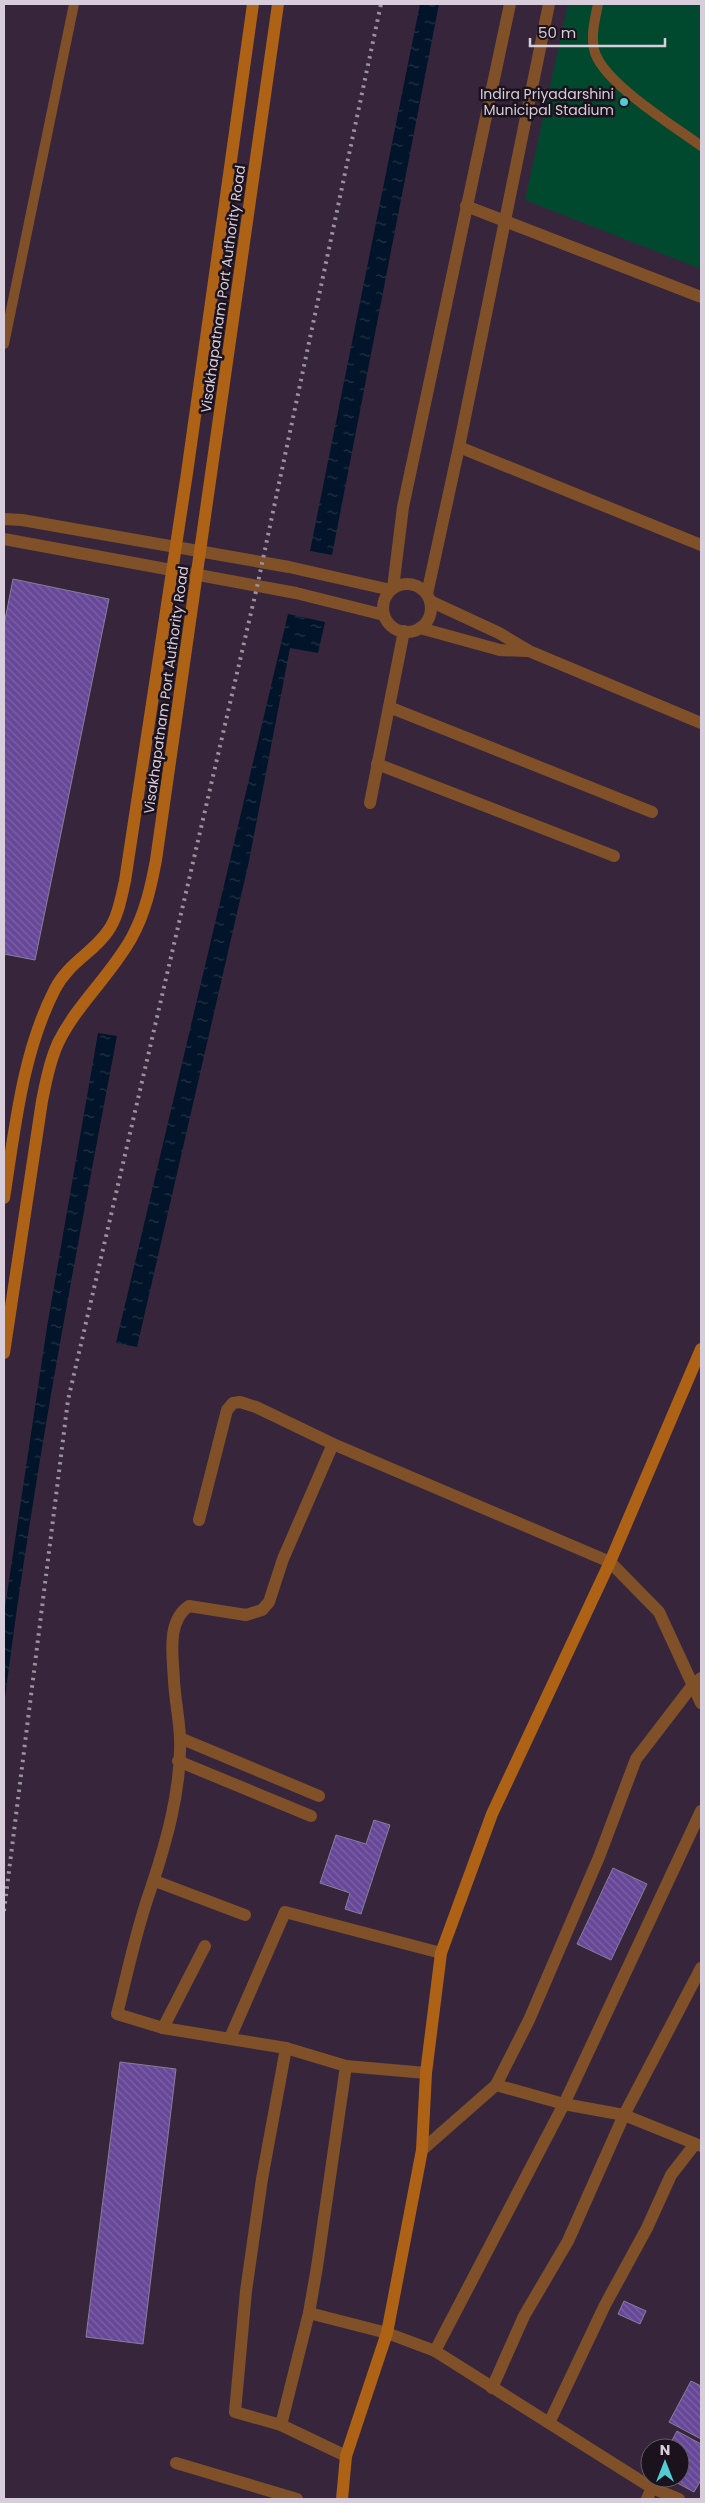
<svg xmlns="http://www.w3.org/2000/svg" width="705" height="2503" viewBox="0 0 705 2503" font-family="Poppins,sans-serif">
  <defs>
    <pattern id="water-ripples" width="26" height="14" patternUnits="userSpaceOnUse" patternTransform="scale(1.25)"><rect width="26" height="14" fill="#021429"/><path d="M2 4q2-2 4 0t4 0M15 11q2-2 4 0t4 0" fill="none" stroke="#263547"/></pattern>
    <pattern id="building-back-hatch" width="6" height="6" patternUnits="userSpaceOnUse" patternTransform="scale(1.25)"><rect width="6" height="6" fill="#674898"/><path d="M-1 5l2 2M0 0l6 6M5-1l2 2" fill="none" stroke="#7c61a6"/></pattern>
  </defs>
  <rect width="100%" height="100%" fill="#37263b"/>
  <!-- garden -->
  <polygon fill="#00492f" points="568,4 701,4 701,269 525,200"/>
  <!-- water -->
  <g fill="url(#water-ripples)">
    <polygon points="420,4 439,4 332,555 310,551"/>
    <polygon points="288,614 325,622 318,653 290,648 249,861 137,1347 116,1343"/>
    <path d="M98,1033L117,1036C75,1259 32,1481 4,1706V1614L47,1327Z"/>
  </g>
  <!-- building -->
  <g fill="url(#building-back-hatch)" stroke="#867e9a">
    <polygon points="13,579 109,599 35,960 4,954 4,625"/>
    <polygon points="374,1820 390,1825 361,1914 345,1909 350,1893 320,1883 336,1835 366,1844"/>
    <polygon points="613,1868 647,1884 611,1960 577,1944"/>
    <polygon points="120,2062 176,2069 143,2344 86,2337"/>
    <polygon points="624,2301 646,2311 640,2324 618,2314"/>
    <polygon points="691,2381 701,2386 701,2439 669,2422"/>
    <polygon points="677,2431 701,2444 701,2480 694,2492 668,2478 680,2478 680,2448 668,2448"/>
  </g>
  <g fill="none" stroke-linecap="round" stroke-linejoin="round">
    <!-- service -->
    <g stroke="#805128" stroke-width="10">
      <path d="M598,4C595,19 591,34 594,49C600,81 674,126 701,146"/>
      <polyline points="4,344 74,4"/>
    </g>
    <!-- minor -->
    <g stroke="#805128" stroke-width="12">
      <polyline points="466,206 701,297"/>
      <polyline points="459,447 701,545"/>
      <polyline points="389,707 652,812"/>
      <polyline points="377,764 614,856"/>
      <polyline points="370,803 404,631"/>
      <path d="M333,1444L283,1559L269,1602L262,1610L246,1615L189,1606C166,1621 173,1657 174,1681C175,1699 179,1718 180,1737C182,1790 165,1847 148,1897C135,1935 127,1975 117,2014L163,2028L286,2048L346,2066L426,2073"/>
      <polyline points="199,1520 227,1410 233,1403 240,1402 256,1407 333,1444 610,1562 659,1612 701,1703"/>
      <polyline points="180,1738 319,1796"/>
      <polyline points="178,1761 311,1816"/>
      <polyline points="155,1881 245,1915"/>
      <polyline points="163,2028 205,1946"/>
      <polyline points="230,2038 285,1912 441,1953"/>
      <polyline points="286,2048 262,2179 246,2291 235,2412 281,2425 346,2456"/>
      <polyline points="496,2085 564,2104 624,2115 701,2146"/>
      <polyline points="422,2150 496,2085 529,2020 599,1857 636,1759 692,1686 701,1678"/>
      <polyline points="309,2313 387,2333 435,2351 652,2488 679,2499"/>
      <polyline points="435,2351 564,2104 701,1811"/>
      <polyline points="492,2388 524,2316 568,2241 624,2115 701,1968"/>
      <polyline points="550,2421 605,2305 647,2228 671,2175 695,2144"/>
      <polyline points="281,2425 309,2313 317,2267 346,2066"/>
      <polyline points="176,2463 297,2499"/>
      <polyline points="647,2499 652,2488"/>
    </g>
    <!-- tertiary -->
    <g stroke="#805128" stroke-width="12">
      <polyline points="4,519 22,520 289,567 391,590"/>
      <polyline points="4,539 296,593 384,615"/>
      <circle cx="407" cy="608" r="24"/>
      <polyline points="393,588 403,507 510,4"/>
      <polyline points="427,594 459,447 549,4"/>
      <polyline points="430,601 499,633 529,651 701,723"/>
      <polyline points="420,628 500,650 526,651"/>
    </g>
    <!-- secondary -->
    <g stroke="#ae6215" stroke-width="12">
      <path d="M4,1198C15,1129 22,1053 55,989C69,962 93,953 108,931C118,917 121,898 125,881L187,473L253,4"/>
      <path d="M4,1353L42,1101C46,1081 50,1061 58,1043C77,1004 112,974 132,937C145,913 151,887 156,860L278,4"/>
      <polyline points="342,2499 346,2456 387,2333 422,2150 426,2073 441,1953 492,1814 610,1562 701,1349"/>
    </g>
    <!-- rail -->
    <polyline stroke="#9d90a0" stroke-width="4" stroke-dasharray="2.5 5" stroke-linecap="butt" points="4,1911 68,1400 257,587 381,4"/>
  </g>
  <!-- markers -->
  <circle fill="#51ccd2" stroke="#1a121c" stroke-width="2" cx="624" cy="102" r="5"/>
  <g text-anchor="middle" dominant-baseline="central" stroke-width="5" stroke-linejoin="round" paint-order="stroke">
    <!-- poi labels -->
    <g font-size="14" fill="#d8cdda" stroke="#1a121c" text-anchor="end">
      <text x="614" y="94">Indira Priyadarshini<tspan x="614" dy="16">Municipal Stadium</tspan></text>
    </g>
    <!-- street labels -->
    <g font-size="14" fill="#d8cdda" stroke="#1a121c">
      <text transform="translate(223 289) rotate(-82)">Visakhapatnam Port Authority Road</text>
      <text transform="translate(166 690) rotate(-82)">Visakhapatnam Port Authority Road</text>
    </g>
  </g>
  <!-- border -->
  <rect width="705" height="2503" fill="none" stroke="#d8cdda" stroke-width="10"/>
  <!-- north arrow -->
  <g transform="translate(665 2463)"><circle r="24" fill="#1a121c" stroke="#665d68"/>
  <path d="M0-4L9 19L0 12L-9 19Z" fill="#51ccd2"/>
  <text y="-8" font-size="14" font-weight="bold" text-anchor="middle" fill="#d8cdda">N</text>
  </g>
  <!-- scale -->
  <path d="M530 38v8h135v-8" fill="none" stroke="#d8cdda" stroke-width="2.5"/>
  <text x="538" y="38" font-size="15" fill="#d8cdda" stroke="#1a121c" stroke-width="4" paint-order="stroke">50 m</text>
</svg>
